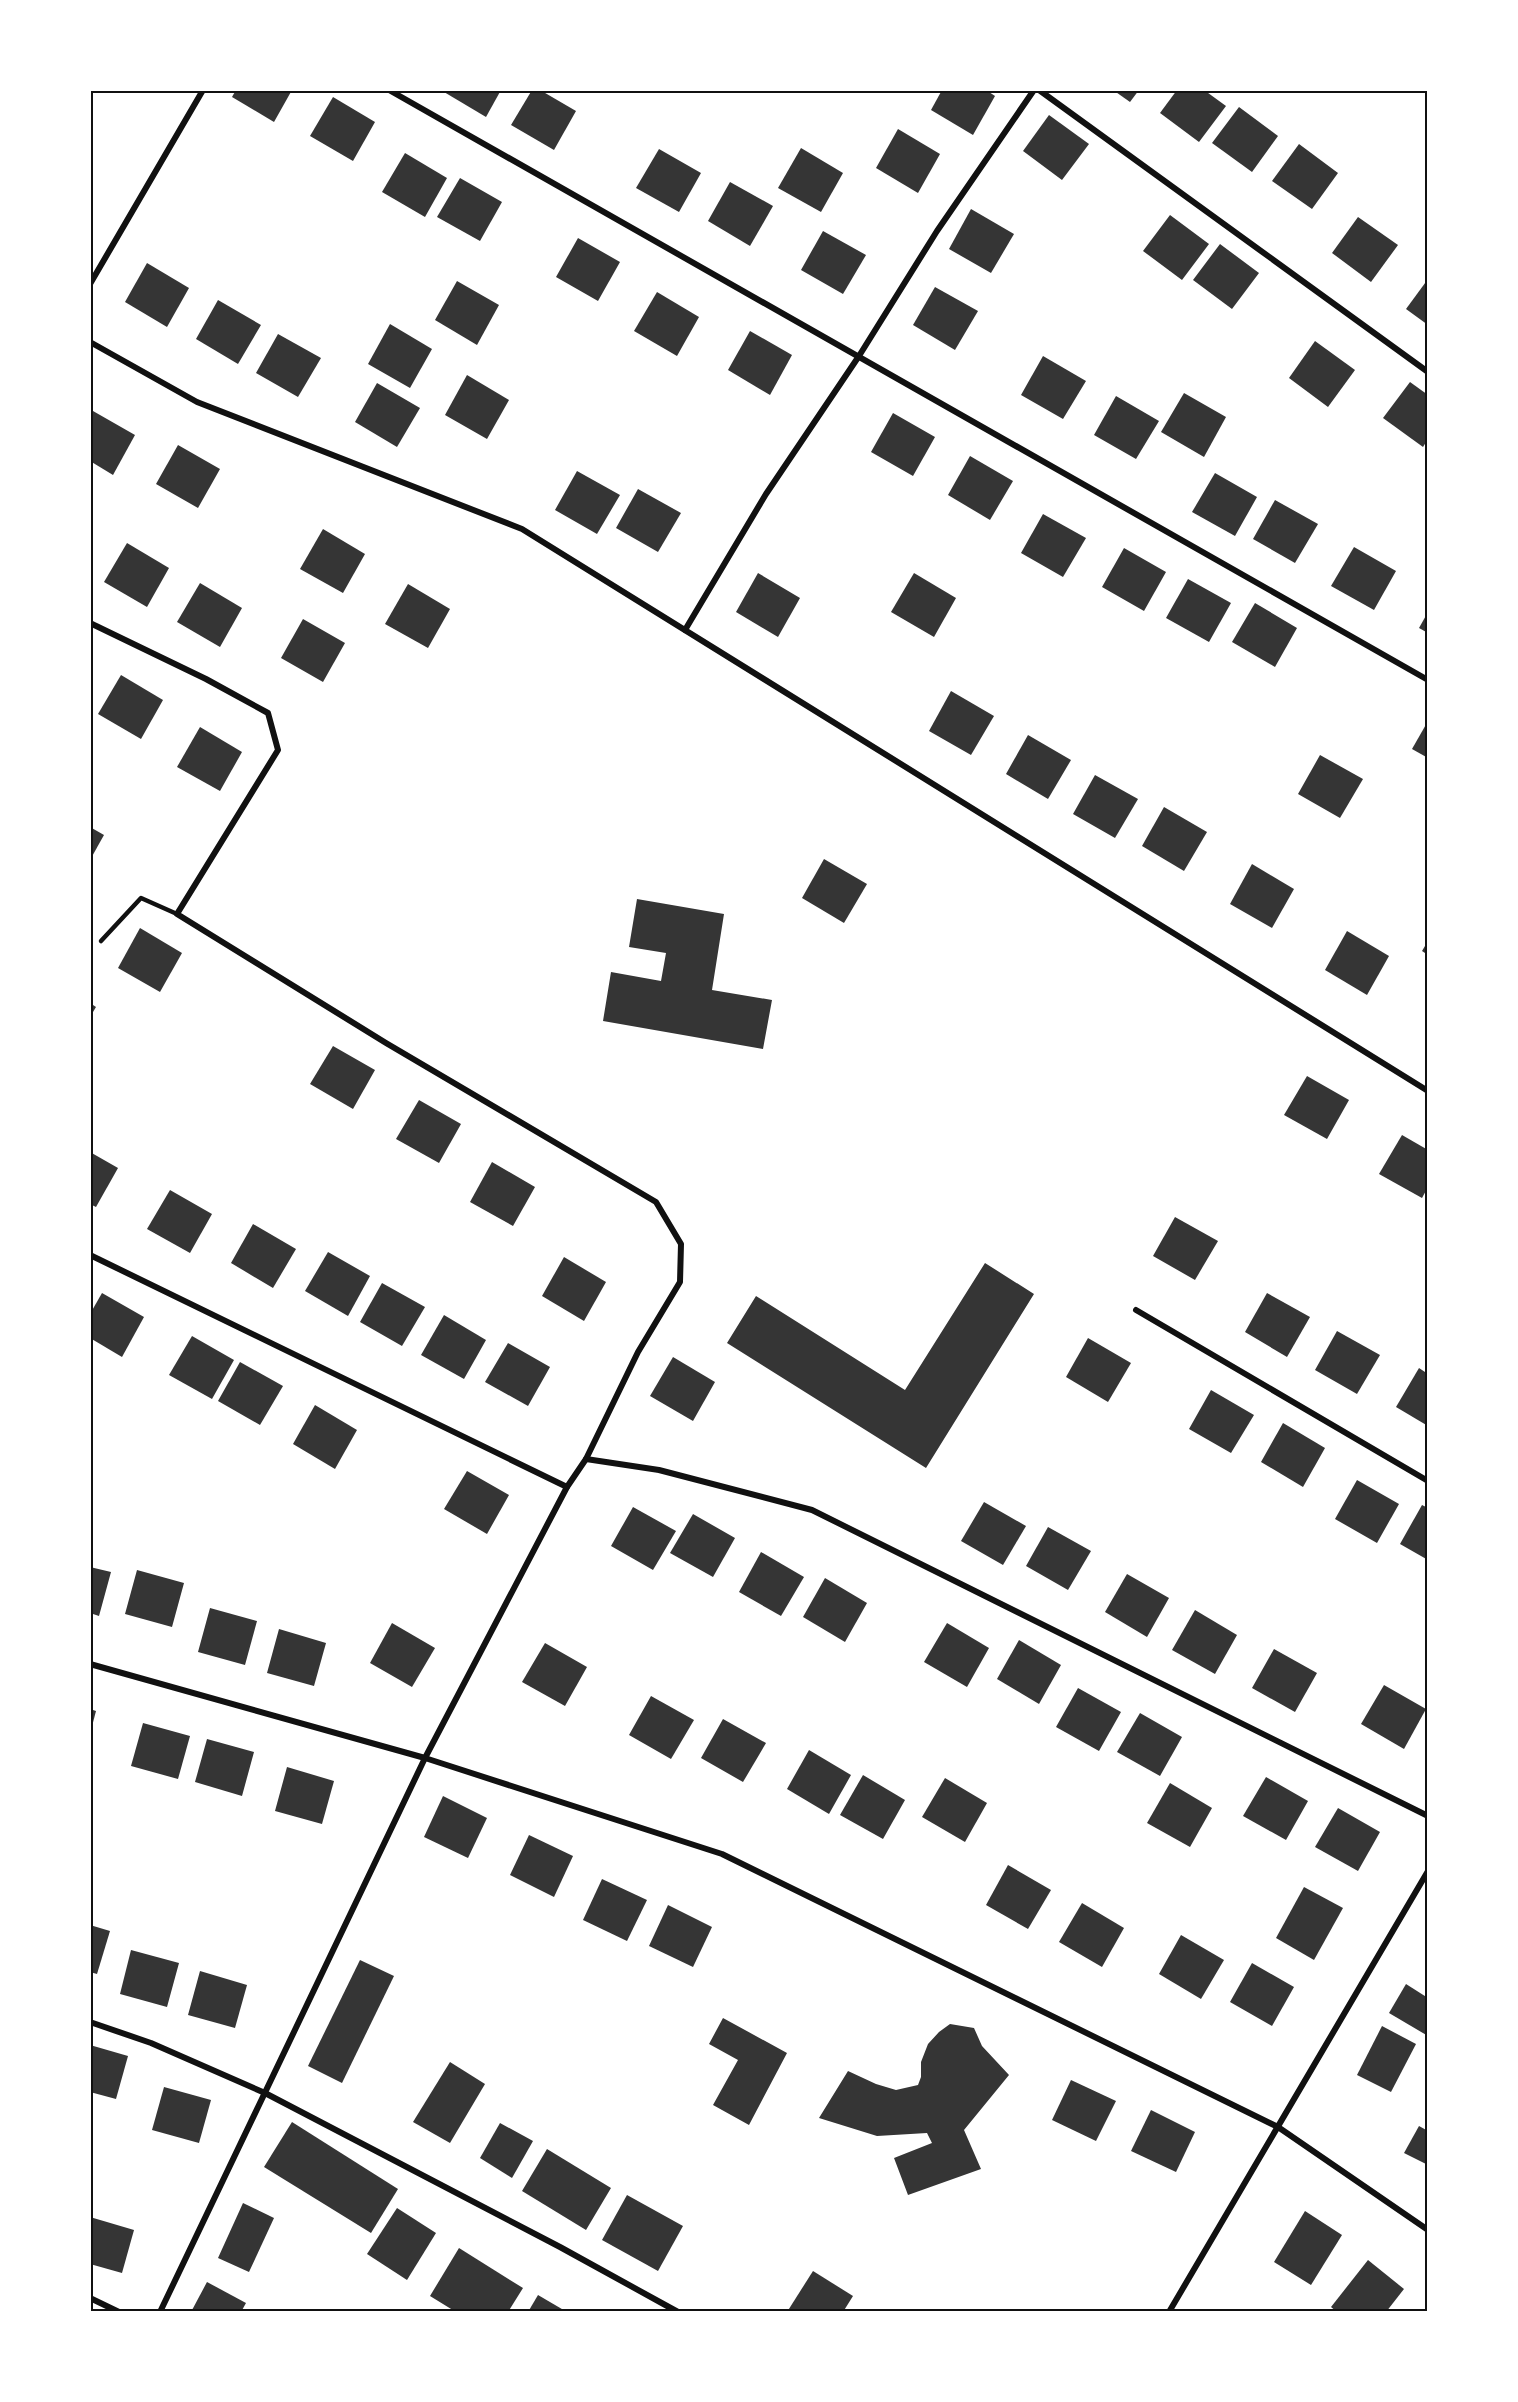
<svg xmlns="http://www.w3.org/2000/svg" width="1518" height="2402" viewBox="0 0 1518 2402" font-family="'IBM Plex Serif',serif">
  <rect width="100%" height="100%" fill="#fff"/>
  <!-- building -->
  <g fill="#353535">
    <polygon points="236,90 292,90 274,122 232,97"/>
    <polygon points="445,90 501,90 486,117 444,92"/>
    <polygon points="532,90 540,90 576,111 554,150 511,125"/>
    <polygon points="942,90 986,90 995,96 973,135 931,110"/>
    <polygon points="1113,90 1139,90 1130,102"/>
    <polygon points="1177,90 1204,90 1226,106 1199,142 1160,113"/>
    <polygon points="333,97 375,122 353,161 310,136"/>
    <polygon points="1239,107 1278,136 1252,172 1212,143"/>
    <polygon points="1049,115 1089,144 1062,180 1023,151"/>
    <polygon points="898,129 940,154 918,193 876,168"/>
    <polygon points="1299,144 1338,173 1312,209 1272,181"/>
    <polygon points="801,148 843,173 821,212 778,188"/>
    <polygon points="659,149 701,173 679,212 636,188"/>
    <polygon points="405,153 447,178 425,217 382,192"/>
    <polygon points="460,178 502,202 480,241 437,217"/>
    <polygon points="730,182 773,206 750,246 708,221"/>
    <polygon points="971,209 1014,234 991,273 949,249"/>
    <polygon points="1170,215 1209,244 1182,280 1143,251"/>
    <polygon points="1358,217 1398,245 1371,282 1332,253"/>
    <polygon points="823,231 866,255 843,294 801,270"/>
    <polygon points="578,238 620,262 598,301 556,277"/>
    <polygon points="1220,244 1259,273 1232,309 1193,280"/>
    <polygon points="147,263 189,288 167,327 125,302"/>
    <polygon points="1428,279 1428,325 1406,309"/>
    <polygon points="457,281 499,305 477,345 435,320"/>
    <polygon points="935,287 978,311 955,350 913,325"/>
    <polygon points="657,292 699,317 677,356 634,331"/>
    <polygon points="218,300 261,325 238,364 196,339"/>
    <polygon points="390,324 432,349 410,388 368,364"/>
    <polygon points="750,331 792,355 770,395 728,370"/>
    <polygon points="278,334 321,358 298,397 256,373"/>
    <polygon points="1315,341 1355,370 1328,407 1289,378"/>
    <polygon points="1043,356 1086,381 1063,419 1021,395"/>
    <polygon points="467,375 509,400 487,439 445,415"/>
    <polygon points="1410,382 1428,395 1428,439 1423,447 1383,418"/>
    <polygon points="377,383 420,408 397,447 355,422"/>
    <polygon points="1184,393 1226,417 1204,457 1161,432"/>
    <polygon points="1116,396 1159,421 1136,459 1094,435"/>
    <polygon points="93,411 135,435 113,475 90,461 90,416"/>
    <polygon points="893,413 935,437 913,476 871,452"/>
    <polygon points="178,445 220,469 198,508 156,484"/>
    <polygon points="970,456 1013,481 990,520 948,495"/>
    <polygon points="577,471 620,495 597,534 555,510"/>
    <polygon points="1215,473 1257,497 1235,536 1192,512"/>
    <polygon points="638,489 681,513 658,552 616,528"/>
    <polygon points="1275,500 1318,524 1295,563 1253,539"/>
    <polygon points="1043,514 1086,538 1063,577 1021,553"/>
    <polygon points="323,529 365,554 343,593 300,569"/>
    <polygon points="127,543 169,568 147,607 104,582"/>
    <polygon points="1354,547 1396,571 1374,610 1331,586"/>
    <polygon points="1124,548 1166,572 1144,611 1102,587"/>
    <polygon points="758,573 800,598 778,637 736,612"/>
    <polygon points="914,573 956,598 934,637 891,612"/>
    <polygon points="1188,579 1231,603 1209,642 1166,618"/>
    <polygon points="200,583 242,608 220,647 177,622"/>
    <polygon points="408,584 450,609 428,648 385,624"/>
    <polygon points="1255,603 1297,628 1275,667 1232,642"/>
    <polygon points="1428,612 1428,633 1419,628"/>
    <polygon points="303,619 345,643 323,682 281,658"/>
    <polygon points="121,675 163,700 141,739 98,714"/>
    <polygon points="951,691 994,716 971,755 929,731"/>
    <polygon points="1428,721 1428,758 1412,749"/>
    <polygon points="200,727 242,752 220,791 177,767"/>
    <polygon points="1028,735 1071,760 1048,799 1006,774"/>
    <polygon points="1320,755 1363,779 1340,818 1298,794"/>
    <polygon points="1095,775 1138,799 1115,838 1073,814"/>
    <polygon points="1164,807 1207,832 1184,871 1142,846"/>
    <polygon points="90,827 104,835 90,860"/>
    <polygon points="824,859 867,884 844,923 802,898"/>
    <polygon points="1252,864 1294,889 1272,928 1230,904"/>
    <polygon points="637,899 724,914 712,990 772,1000 763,1049 603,1021 611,972 661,981 666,953 629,947"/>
    <polygon points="140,928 182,953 160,992 118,968"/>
    <polygon points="1347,931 1389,956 1367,995 1325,970"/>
    <polygon points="1428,941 1428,955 1422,951"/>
    <polygon points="90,1003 96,1007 90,1017"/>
    <polygon points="333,1046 375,1070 353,1109 310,1084"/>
    <polygon points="1307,1076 1349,1100 1327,1139 1284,1115"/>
    <polygon points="419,1100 461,1124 439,1163 396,1139"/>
    <polygon points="1402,1135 1428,1150 1428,1187 1422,1198 1379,1174"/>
    <polygon points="90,1152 118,1168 96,1207 90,1204"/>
    <polygon points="492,1162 535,1187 513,1226 470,1202"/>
    <polygon points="170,1190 212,1214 190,1253 147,1229"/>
    <polygon points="1175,1217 1218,1241 1195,1280 1153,1256"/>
    <polygon points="253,1224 296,1249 273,1288 231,1263"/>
    <polygon points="328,1252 370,1276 348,1316 305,1291"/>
    <polygon points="564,1257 606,1282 584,1321 542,1296"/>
    <polygon points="985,1263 1034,1294 926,1468 727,1343 756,1296 905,1390"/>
    <polygon points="382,1283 425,1307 402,1346 360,1322"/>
    <polygon points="102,1293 144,1317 122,1357 90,1338 90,1314"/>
    <polygon points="1267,1293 1310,1317 1287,1357 1245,1332"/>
    <polygon points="444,1315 486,1340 464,1379 421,1355"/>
    <polygon points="1337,1331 1380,1355 1357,1394 1315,1370"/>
    <polygon points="192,1336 234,1360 212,1399 169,1375"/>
    <polygon points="1088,1338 1131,1363 1108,1402 1066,1377"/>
    <polygon points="508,1343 550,1367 528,1406 485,1382"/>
    <polygon points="673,1357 715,1382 693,1421 650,1396"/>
    <polygon points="240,1362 283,1386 260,1425 218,1401"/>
    <polygon points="1419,1368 1428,1374 1428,1426 1396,1407"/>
    <polygon points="1211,1390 1254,1415 1231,1453 1189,1429"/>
    <polygon points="315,1405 357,1430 335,1469 293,1444"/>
    <polygon points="1283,1423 1325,1448 1303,1487 1261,1462"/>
    <polygon points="467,1471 509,1495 487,1534 444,1509"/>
    <polygon points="1357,1480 1399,1504 1377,1543 1335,1519"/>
    <polygon points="984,1502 1026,1526 1003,1565 961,1541"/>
    <polygon points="1422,1505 1428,1508 1428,1560 1400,1544"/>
    <polygon points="633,1507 676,1531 653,1570 611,1546"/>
    <polygon points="693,1514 735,1538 713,1577 670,1553"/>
    <polygon points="1048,1527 1091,1551 1068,1590 1026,1566"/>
    <polygon points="761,1552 804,1577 781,1616 739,1592"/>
    <polygon points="90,1567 111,1572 99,1616 90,1613"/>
    <polygon points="137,1570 184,1583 172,1627 125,1614"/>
    <polygon points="1127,1574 1169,1598 1147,1637 1105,1612"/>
    <polygon points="825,1578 867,1603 845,1642 803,1617"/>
    <polygon points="210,1608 257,1621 245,1665 198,1652"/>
    <polygon points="1195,1610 1237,1635 1215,1674 1172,1650"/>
    <polygon points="392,1623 435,1648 412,1687 370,1663"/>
    <polygon points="947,1623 989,1648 967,1687 924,1662"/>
    <polygon points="279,1629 326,1643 314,1686 267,1673"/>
    <polygon points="1019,1640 1061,1665 1039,1704 997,1679"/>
    <polygon points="545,1643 587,1667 565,1706 522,1682"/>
    <polygon points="1274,1649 1317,1673 1295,1712 1252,1688"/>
    <polygon points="1384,1685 1426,1709 1404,1749 1361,1724"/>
    <polygon points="1078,1688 1121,1712 1099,1751 1056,1727"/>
    <polygon points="651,1696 694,1720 671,1759 629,1735"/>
    <polygon points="90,1709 96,1711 91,1730 90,1730"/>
    <polygon points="1140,1713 1182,1737 1160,1776 1117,1752"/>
    <polygon points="723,1719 766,1743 743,1782 701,1758"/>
    <polygon points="143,1723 190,1736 178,1779 131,1766"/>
    <polygon points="207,1739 254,1752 242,1796 195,1782"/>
    <polygon points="809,1750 851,1775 829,1814 787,1789"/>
    <polygon points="287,1767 334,1781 322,1824 275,1811"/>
    <polygon points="863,1775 905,1800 883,1839 840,1815"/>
    <polygon points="1266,1777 1308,1801 1286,1840 1243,1816"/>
    <polygon points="945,1778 987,1803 965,1842 922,1817"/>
    <polygon points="1170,1783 1212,1808 1190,1847 1147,1823"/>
    <polygon points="443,1796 487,1818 468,1858 424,1837"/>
    <polygon points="1338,1808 1380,1832 1358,1871 1315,1847"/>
    <polygon points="529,1835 573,1856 554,1897 510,1875"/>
    <polygon points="1008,1865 1051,1890 1028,1929 986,1905"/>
    <polygon points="602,1879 647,1900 627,1941 583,1920"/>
    <polygon points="1304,1887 1343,1908 1314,1960 1276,1938"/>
    <polygon points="1082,1903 1124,1928 1102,1967 1059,1942"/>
    <polygon points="668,1905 712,1927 693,1967 649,1946"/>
    <polygon points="90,1925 110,1931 97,1974 90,1972"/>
    <polygon points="1181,1935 1224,1960 1201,1999 1159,1974"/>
    <polygon points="131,1950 179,1963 167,2007 120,1994"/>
    <polygon points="360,1960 394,1976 342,2083 308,2066"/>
    <polygon points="1252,1963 1294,1987 1272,2026 1230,2002"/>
    <polygon points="200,1971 247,1985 235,2028 188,2015"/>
    <polygon points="1406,1984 1428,1998 1428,2036 1389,2013"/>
    <polygon points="723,2018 787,2053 749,2125 713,2105 738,2060 709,2044"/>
    <polygon points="950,2024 974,2028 982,2046 1009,2075 964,2130 981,2169 908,2195 894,2158 932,2143 927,2133 877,2136 819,2118 848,2071 876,2084 896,2090 918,2085 921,2077 921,2062 928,2044 939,2032"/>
    <polygon points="1382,2026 1416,2044 1391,2092 1357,2075"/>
    <polygon points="90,2045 128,2056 116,2099 90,2092"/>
    <polygon points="450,2062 485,2084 450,2143 413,2122"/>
    <polygon points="1071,2080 1116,2101 1096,2141 1052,2120"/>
    <polygon points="164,2087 211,2100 199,2143 152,2130"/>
    <polygon points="1151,2110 1195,2132 1176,2172 1131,2151"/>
    <polygon points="292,2122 398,2189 371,2233 264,2167"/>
    <polygon points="500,2123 533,2141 512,2178 480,2158"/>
    <polygon points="1419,2126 1428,2131 1428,2165 1404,2153"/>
    <polygon points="547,2149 611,2188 586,2230 522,2191"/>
    <polygon points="627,2195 683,2226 658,2271 602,2240"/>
    <polygon points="243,2203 274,2218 249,2272 218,2258"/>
    <polygon points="397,2208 436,2233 407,2280 367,2254"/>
    <polygon points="1305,2211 1342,2235 1311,2285 1274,2262"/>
    <polygon points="90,2217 134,2230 122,2273 90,2264"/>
    <polygon points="459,2248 523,2288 508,2312 456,2312 430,2296"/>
    <polygon points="1368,2260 1404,2289 1386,2312 1337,2312 1331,2307"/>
    <polygon points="813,2271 853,2296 843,2312 787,2312"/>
    <polygon points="207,2282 246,2303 241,2312 191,2312"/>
    <polygon points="538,2295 567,2312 528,2312"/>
  </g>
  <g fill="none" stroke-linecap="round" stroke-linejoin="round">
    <!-- service -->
    <polyline stroke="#111" stroke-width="4.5" points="101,941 141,898 177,914"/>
    <!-- minor -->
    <g stroke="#111" stroke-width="6">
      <polyline points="389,90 1428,680"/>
      <polyline points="1039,90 1428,372"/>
      <polyline points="90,284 203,90"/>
      <polyline points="90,342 197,402 522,529 1428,1091"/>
      <polyline points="90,623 206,679 268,713 278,750 177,914 386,1043 656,1202 681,1244 680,1282 638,1352 586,1459 567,1487 425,1758 160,2312"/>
      <polyline points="685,630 766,494 859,356 937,231 1034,90"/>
      <polyline points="90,1255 567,1487"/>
      <polyline points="1136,1310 1428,1481"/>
      <polyline points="586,1459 659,1470 812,1510 1428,1816"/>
      <polyline points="90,1664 425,1758 722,1854 1278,2127 1428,2230"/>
      <polyline points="90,2022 151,2043 265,2093 560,2247 678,2312"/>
      <polyline points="90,2298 119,2312"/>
      <polyline points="1169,2312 1428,1871"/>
    </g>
  </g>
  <!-- border -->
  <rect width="1518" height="2402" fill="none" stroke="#ffffff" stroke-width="183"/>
  <rect x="92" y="92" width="1334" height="2218" fill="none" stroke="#111" stroke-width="2"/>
</svg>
